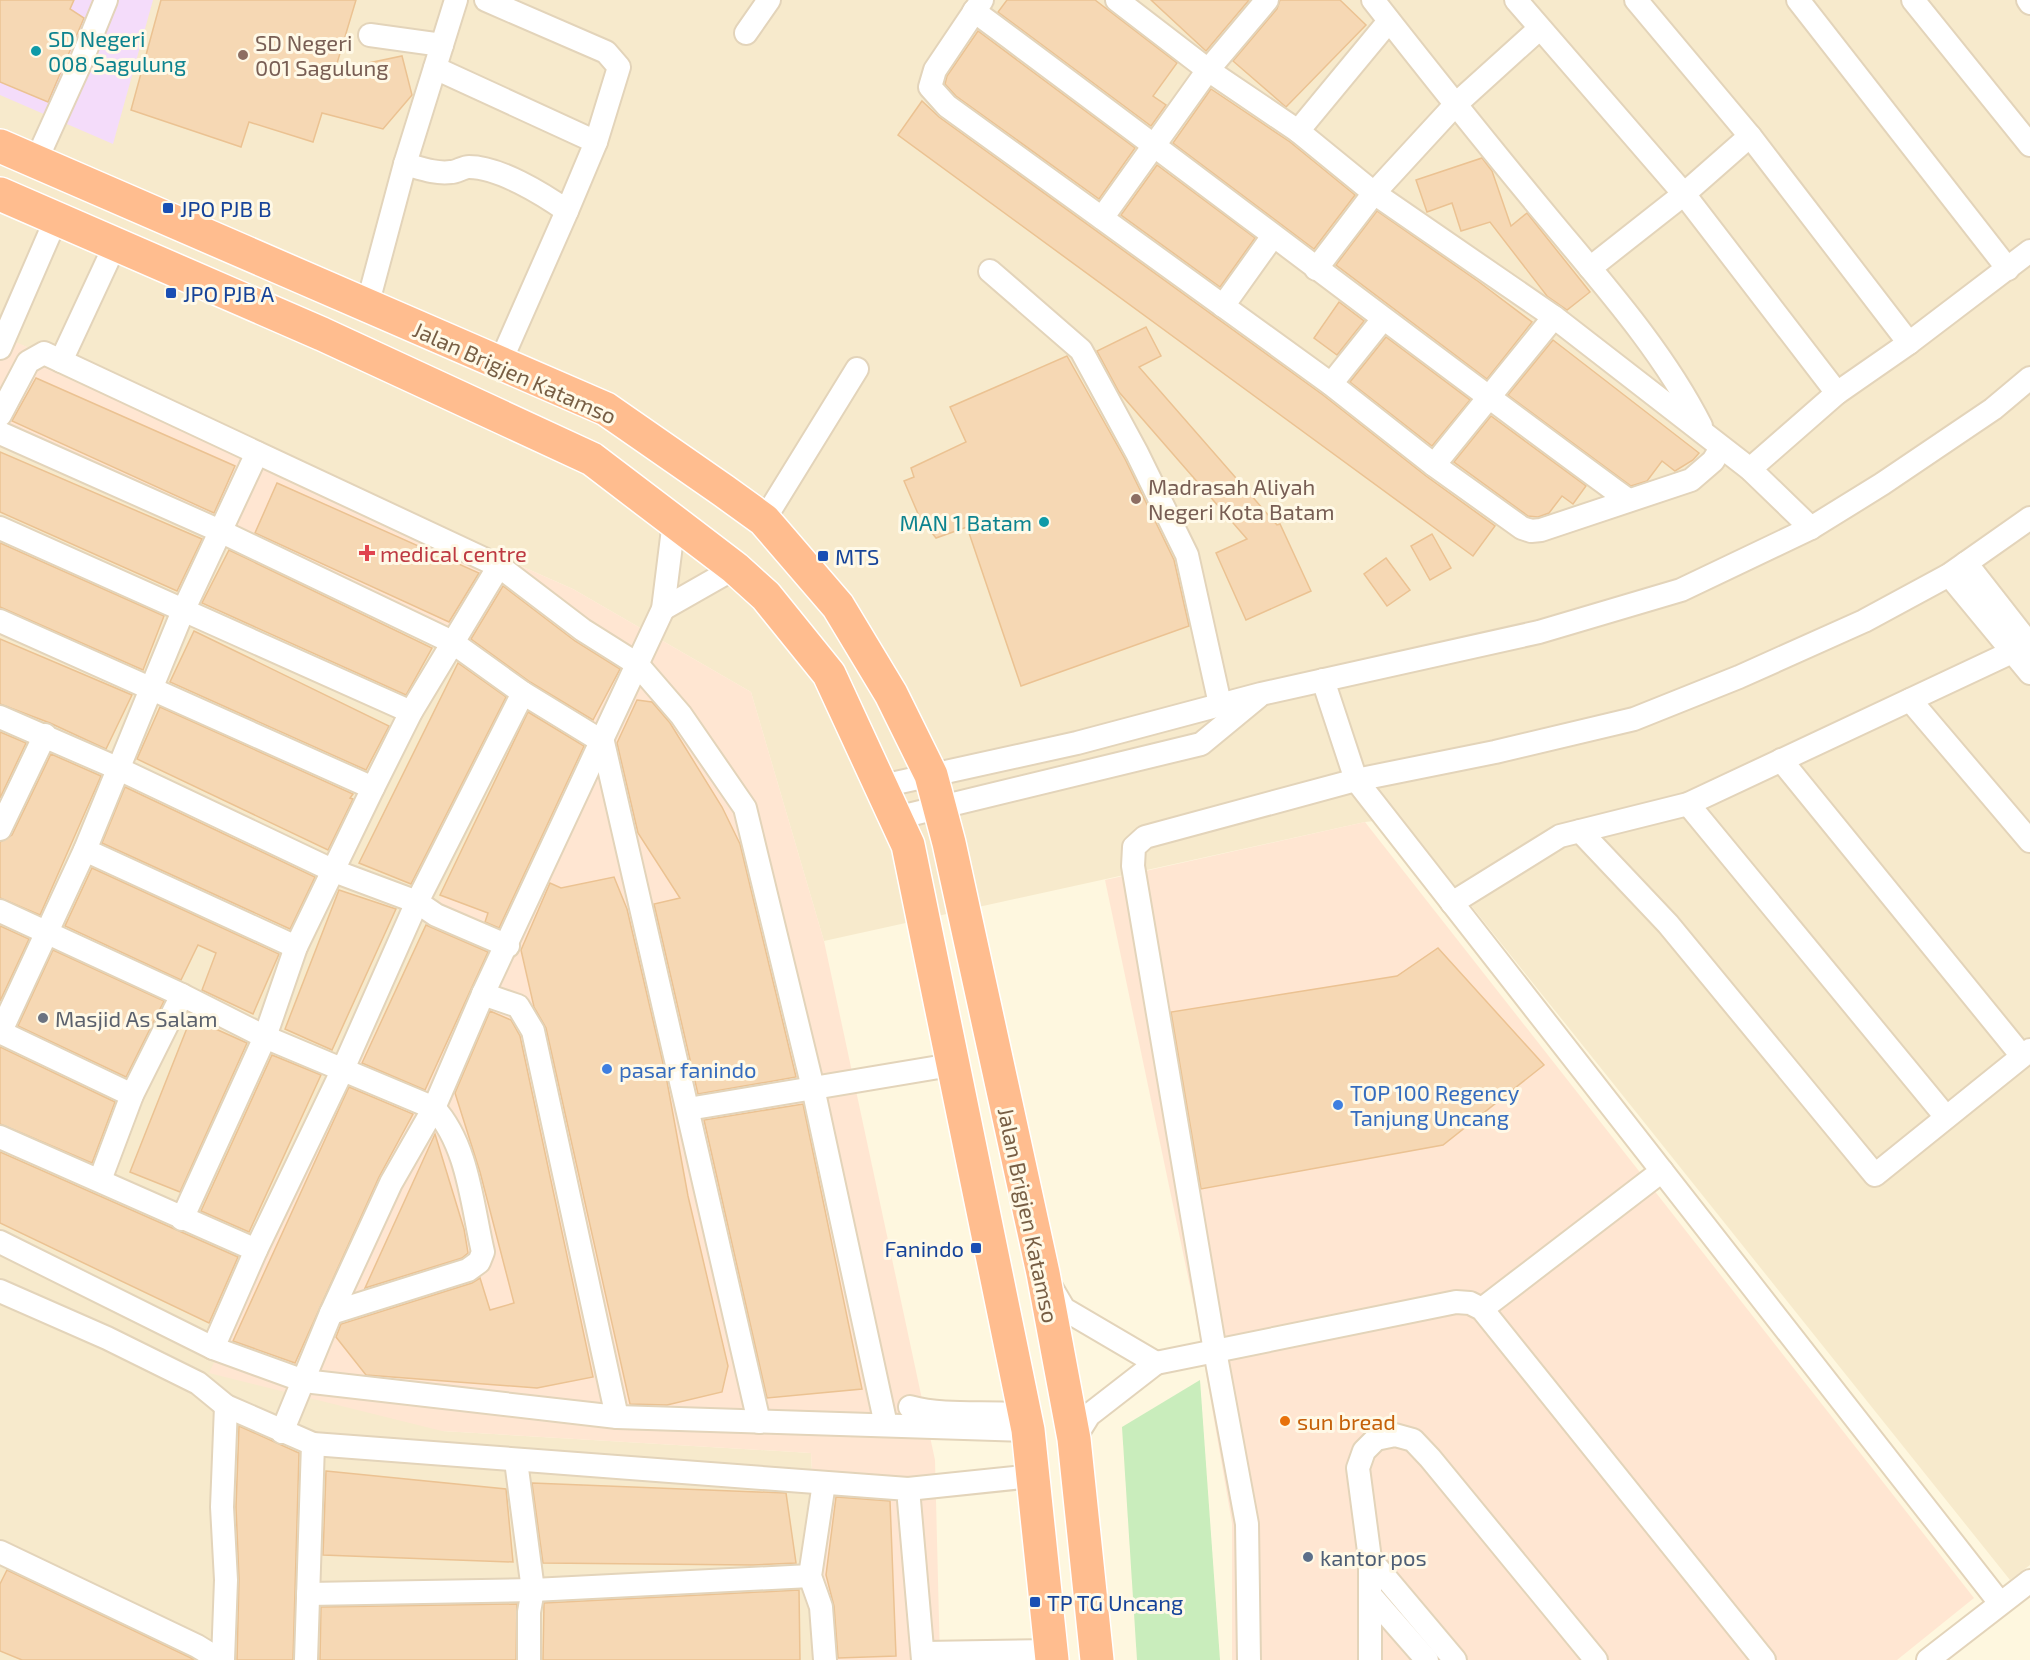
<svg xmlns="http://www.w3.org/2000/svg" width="2030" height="1660" viewBox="0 0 2030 1660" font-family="'Exo 2',sans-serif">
  <rect width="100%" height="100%" fill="#fef7df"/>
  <!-- residential -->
  <g fill="#f7eacc">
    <polygon points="0,0 2030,0 2030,1565 2010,1580 1401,818 1365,822 824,941 751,692 573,589 22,345 0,386"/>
    <polygon points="0,420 440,626 541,690 442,1431 811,1453 822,1660 0,1660"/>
  </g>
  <!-- commercial -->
  <g fill="#ffe6d2">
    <polygon points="0,335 573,589 751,692 824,941 935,1460 940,1660 822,1660 811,1453 442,1431 209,1373 541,691 440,626 0,420"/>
    <polygon points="1365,822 1974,1598 1897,1660 1232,1660 1232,1523 1195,1310 1105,880"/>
  </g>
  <!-- education -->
  <polygon fill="#f4dcfa" points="0,0 153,0 113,144 0,95"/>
  <!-- green -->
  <polygon fill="#c9edbc" points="1200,1380 1220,1660 1137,1660 1122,1427"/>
  <!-- building -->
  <g fill="#f6d8b4" stroke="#ebc292" stroke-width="1.5">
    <polygon points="0,0 74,0 70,9 84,18 48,102 0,82"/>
    <polygon points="161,0 356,0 335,70 402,56 412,95 383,129 322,113 313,142 249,122 241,147 131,110"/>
    <polygon points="1007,0 1095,0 1177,63 1153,96 1166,105 1151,126 998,12"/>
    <polygon points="1151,0 1249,0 1206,51"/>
    <polygon points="1280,0 1340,0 1366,25 1286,107 1233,61 1277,9"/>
    <polygon points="978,31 1135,148 1099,199 956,96 945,84 947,76"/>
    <polygon points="1211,89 1290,142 1355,195 1314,249 1173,143"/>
    <polygon points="922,101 939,117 1323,395 1426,476 1495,526 1473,556 898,135"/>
    <polygon points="1482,158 1492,171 1511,226 1527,213 1590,292 1567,310 1547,296 1490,222 1461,231 1452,203 1427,212 1416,180"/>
    <polygon points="1157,165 1255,238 1220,287 1121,215"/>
    <polygon points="1377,211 1479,282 1532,322 1487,379 1336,265"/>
    <polygon points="1339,302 1364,321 1337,355 1314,338"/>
    <polygon points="1146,327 1161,356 1139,367 1277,525 1280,524 1311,591 1246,620 1216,553 1247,539 1119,392 1097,351"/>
    <polygon points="1386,337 1470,400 1432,446 1350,382"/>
    <polygon points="1553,340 1699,453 1693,460 1675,471 1662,461 1647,481 1631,486 1508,395"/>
    <polygon points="1067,356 1125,459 1174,560 1189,626 1021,686 967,527 936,538 919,516 904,481 914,477 911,468 966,442 950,407"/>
    <polygon points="36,378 235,466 214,513 12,421"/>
    <polygon points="1491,416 1586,486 1573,504 1562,496 1549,513 1538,517 1528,516 1454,462"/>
    <polygon points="0,452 202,539 177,591 0,512"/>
    <polygon points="277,483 479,573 449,622 255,533"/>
    <polygon points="1432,534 1451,568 1430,580 1411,546"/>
    <polygon points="0,543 164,616 143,670 0,607"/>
    <polygon points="229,550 432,648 406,695 202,603"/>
    <polygon points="1386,558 1410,590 1387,606 1364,574"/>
    <polygon points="503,586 575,641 620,669 593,720 530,682 471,639"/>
    <polygon points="194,631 389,726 366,770 170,682"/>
    <polygon points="0,639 132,695 106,749 50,723 0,704"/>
    <polygon points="458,663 506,697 411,884 359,863"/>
    <polygon points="637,700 652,702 670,723 722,807 740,844 796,1077 698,1094 654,904 680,898 638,833 617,743"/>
    <polygon points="160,707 353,794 350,798 353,799 328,850 137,759"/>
    <polygon points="528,712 584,746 499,928 485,922 488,913 440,895"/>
    <polygon points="0,732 26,743 0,798"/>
    <polygon points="51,754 101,776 40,915 0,898 0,842 12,835"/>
    <polygon points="125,787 315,877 290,929 102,843"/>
    <polygon points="92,868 279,954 253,1014 202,990 216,953 198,945 181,980 65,926"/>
    <polygon points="614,877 627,909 666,1076 688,1196 728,1366 722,1392 667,1405 630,1404 546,1028 534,1007 521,950 550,883 561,888"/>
    <polygon points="339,890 396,909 332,1050 285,1029"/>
    <polygon points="426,925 488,952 425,1090 362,1063"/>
    <polygon points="0,926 29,939 0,1001"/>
    <polygon points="1438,948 1544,1065 1443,1145 1201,1189 1171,1012 1397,976"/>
    <polygon points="53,950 164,1001 126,1077 18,1026"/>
    <polygon points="490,1011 511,1020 520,1036 593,1377 537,1388 366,1375 336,1337 341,1324 472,1283 480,1278 490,1310 514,1303 480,1172 455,1093"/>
    <polygon points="191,1018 247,1043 180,1192 130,1172"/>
    <polygon points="0,1047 115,1102 92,1163 0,1124"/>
    <polygon points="272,1055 321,1075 249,1232 201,1211"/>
    <polygon points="349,1087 413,1114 379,1177 295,1363 233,1341"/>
    <polygon points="803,1104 862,1389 767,1398 704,1120"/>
    <polygon points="435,1134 464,1229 468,1253 462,1258 365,1288"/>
    <polygon points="0,1152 238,1257 209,1323 0,1223"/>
    <polygon points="239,1426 299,1453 293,1660 237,1660 239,1579 236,1507"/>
    <polygon points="326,1471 506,1489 513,1562 323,1555"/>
    <polygon points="532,1483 786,1493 796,1563 753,1565 543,1563"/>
    <polygon points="836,1497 890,1501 896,1656 838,1658 834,1606 826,1575"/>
    <polygon points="7,1570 191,1658 194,1660 22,1660 0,1651 0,1584"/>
    <polygon points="799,1590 800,1660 543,1660 544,1603"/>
    <polygon points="517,1604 516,1660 320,1660 321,1607"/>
  </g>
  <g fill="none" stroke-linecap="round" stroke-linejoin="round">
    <defs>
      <g id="minor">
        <polyline points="982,0 935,70 930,87 947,106 1331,384 1434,465 1522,528 1531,531 1541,530 1691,480 1713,461 1721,448"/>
        <polyline points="1117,0 1208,70 1298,131 1374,193 1554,317 1750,469 1811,528"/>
        <path d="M1373,0C1431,74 1490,148 1550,220C1604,285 1663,351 1701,426"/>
        <polyline points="1516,0 1684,194 1837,393"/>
        <polyline points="1636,0 1750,136 1909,343"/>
        <polyline points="1798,0 2008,269"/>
        <polyline points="1913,0 2030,145"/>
        <polyline points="2028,0 2030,3"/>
        <path d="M974,11C1193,173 1408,339 1628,500"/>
        <polyline points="746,33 769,0"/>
        <polyline points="370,35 442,45"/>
        <polyline points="435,68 596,142"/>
        <polyline points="1298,131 1389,21"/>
        <polyline points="36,161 80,64 106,0"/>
        <path d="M405,164C420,168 435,174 451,172C457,172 463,167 469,167C499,167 543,194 567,211L596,142L619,67L606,52L486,0"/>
        <polyline points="1102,218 1208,70 1267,0"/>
        <polyline points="1590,268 1684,194 1750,136"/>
        <polyline points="1316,269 1374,193 1455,105 1539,29"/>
        <polyline points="990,271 1081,350 1137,453 1187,555 1220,704"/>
        <polyline points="367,306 405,164 456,0"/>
        <polyline points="1223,306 1273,236"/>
        <polyline points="0,348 56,219"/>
        <polyline points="61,361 115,245"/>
        <polyline points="500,363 567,211"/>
        <polyline points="1331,384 1383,319"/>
        <polyline points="0,415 28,362 44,353 499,566 583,630 637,664 681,715 745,808 813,1088 886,1425"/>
        <polyline points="0,433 220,531 452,642 523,693 603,742 759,1422"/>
        <polyline points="1434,465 1554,317"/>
        <polyline points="1750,469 1837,393 1909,343 2030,251"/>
        <polyline points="764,520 857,369"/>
        <polyline points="0,528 411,712"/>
        <polyline points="1966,563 2030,645"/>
        <polyline points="1949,575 2030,673"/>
        <polyline points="663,609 735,568"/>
        <polyline points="0,621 373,788"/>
        <polyline points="1323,680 1356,780 1662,1171 1482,1309"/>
        <polyline points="1910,700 2030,841"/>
        <polyline points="0,717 117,768 334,871 417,902 436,915 508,946"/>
        <polyline points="1781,760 2022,1056"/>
        <polyline points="882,786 1077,743 1261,694 1539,632 1681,590 1811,528 1882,484 1993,409 2030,378"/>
        <polyline points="1688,804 1946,1117"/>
        <polyline points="896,818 1201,744 1258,697"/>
        <polyline points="0,829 45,735"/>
        <polyline points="1580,831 1668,924 1875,1175 2030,1050"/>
        <polyline points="85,850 296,947"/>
        <polyline points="1452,903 1560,836 1688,804 2012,652 2030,638"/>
        <path d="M0,911L182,995L265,1037L434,1108C468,1145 472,1205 483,1252L479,1262L468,1270L331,1313"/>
        <polyline points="483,994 518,1006 533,1031 617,1417"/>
        <polyline points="0,1032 132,1095"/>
        <polyline points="0,1033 85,850 183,611 257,453"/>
        <polyline points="688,1109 951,1065"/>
        <polyline points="0,1137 256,1250"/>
        <polyline points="1662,1171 2000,1603"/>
        <polyline points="100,1180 132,1095 182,995"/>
        <polyline points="182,1219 265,1037 296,947 373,788 411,712 499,566"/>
        <polyline points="0,1242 213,1348 304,1381 617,1417 1028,1430"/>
        <polyline points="1051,1287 1064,1309 1156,1363 1089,1415 1074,1439"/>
        <polyline points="0,1291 107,1338 198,1383 226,1406 313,1444 908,1489 923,1660"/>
        <polyline points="213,1348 256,1250 343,1069 417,902 523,693"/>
        <polyline points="1156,1363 1456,1302 1470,1303 1482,1309 1764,1660"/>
        <path d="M910,1407C947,1417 987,1411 1025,1415"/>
        <polyline points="282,1432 331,1313 391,1183 434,1108 483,994 663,609 674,521"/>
        <polyline points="516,1461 533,1590 529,1612 529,1660"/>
        <polyline points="824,1483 810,1576 821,1607 825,1660"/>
        <polyline points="908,1489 1033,1476"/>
        <polyline points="0,1552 197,1646 220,1660"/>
        <polyline points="1370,1559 1455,1660"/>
        <polyline points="308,1594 533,1590 810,1576"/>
        <polyline points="1371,1596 1427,1660"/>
        <polyline points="924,1653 1050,1651"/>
        <polyline points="223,1660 226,1580 222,1507 226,1406"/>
        <polyline points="306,1660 313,1444"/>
        <polyline points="1249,1660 1247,1524 1215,1351 1133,866 1134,847 1145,837 1356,780 1495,752 1634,719 1739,677 1864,621 1949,575 2030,518"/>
        <polyline points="1370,1660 1370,1559 1358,1468 1364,1451 1376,1439 1395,1435 1413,1440 1430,1458 1596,1660"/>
        <polyline points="1928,1660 2030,1581"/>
      </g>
      <g id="highway">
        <polyline points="0,146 606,409 724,491 764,520 838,606 891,694 931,775 949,843 1043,1273 1074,1439 1097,1660"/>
        <polyline points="0,194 322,334 592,459 735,568 766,596 829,674 908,845 1028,1430 1052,1660"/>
      </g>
    </defs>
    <!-- minor casing -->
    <use href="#minor" stroke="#e3d4ba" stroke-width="26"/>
    <!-- highway casing -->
    <use href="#highway" stroke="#fff" stroke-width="36"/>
    <!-- minor -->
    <use href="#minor" stroke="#fff" stroke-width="22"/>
    <!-- highway -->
    <use href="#highway" stroke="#ffbd8f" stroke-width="33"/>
  </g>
  <!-- markers -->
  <g fill="#0f9aa8" stroke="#fff9e7" stroke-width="2">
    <circle cx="36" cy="51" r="6"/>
    <circle cx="1044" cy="522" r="6"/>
  </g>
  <g fill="#8d6e63" stroke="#fff9e7" stroke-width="2">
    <circle cx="243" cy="55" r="6"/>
    <circle cx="1136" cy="499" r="6"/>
  </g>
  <g fill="#1a4fb4" stroke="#fff9e7" stroke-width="2">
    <rect x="162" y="202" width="12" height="12" rx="3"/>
    <rect x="165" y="287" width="12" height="12" rx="3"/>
    <rect x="817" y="550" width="12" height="12" rx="3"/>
    <rect x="970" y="1242" width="12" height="12" rx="3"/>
    <rect x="1029" y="1596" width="12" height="12" rx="3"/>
  </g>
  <path fill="#e0444e" stroke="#fff9e7" stroke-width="2" d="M364 544h6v6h6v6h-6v6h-6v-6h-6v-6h6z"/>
  <circle fill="#6b7280" stroke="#fff9e7" stroke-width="2" cx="43" cy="1018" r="6"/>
  <g fill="#3f7fe0" stroke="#fff9e7" stroke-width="2">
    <circle cx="607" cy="1069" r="6"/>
    <circle cx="1338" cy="1105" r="6"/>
  </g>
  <circle fill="#e8710a" stroke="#fff9e7" stroke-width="2" cx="1285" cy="1421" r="6"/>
  <circle fill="#5c6f8a" stroke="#fff9e7" stroke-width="2" cx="1308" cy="1557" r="6"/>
  <g text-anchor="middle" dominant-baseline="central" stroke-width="6" stroke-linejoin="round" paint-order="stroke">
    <!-- culture labels -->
    <g font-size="22" fill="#0d838f" stroke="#fff9e7" text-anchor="start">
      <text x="48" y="38">SD Negeri<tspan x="48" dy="25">008 Sagulung</tspan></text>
      <text x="1032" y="522" text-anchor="end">MAN 1 Batam</text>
    </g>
    <!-- education labels -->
    <g font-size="22" fill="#785e54" stroke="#fff9e7" text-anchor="start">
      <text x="255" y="42">SD Negeri<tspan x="255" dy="25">001 Sagulung</tspan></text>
      <text x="1148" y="486">Madrasah Aliyah<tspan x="1148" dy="25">Negeri Kota Batam</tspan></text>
    </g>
    <!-- transit labels -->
    <g font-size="22" fill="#164399" stroke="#fff9e7" text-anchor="start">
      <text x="180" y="208">JPO PJB B</text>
      <text x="183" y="293">JPO PJB A</text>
      <text x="835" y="556">MTS</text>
      <text x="964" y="1248" text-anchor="end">Fanindo</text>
      <text x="1047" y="1602">TP TG Uncang</text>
    </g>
    <!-- street labels -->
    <g font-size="22" fill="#775e44" stroke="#fff9e7">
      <text transform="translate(515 372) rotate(24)">Jalan Brigjen Katamso</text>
      <text transform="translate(1029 1215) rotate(78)">Jalan Brigjen Katamso</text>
    </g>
    <!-- health labels -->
    <g font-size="22" fill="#be3a42" stroke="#fff9e7" text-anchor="start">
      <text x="380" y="553">medical centre</text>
    </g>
    <!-- worship labels -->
    <g font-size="22" fill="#5b616d" stroke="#fff9e7" text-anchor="start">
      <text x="55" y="1018">Masjid As Salam</text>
    </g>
    <!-- shop labels -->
    <g font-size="22" fill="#366cbe" stroke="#fff9e7" text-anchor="start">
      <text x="619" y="1069">pasar fanindo</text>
      <text x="1350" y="1092">TOP 100 Regency<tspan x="1350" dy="25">Tanjung Uncang</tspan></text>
    </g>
    <!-- food labels -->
    <g font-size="22" fill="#c56008" stroke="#fff9e7" text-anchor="start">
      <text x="1297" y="1421">sun bread</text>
    </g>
    <!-- service labels -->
    <g font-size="22" fill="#4e5e75" stroke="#fff9e7" text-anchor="start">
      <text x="1320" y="1557">kantor pos</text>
    </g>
  </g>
</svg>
